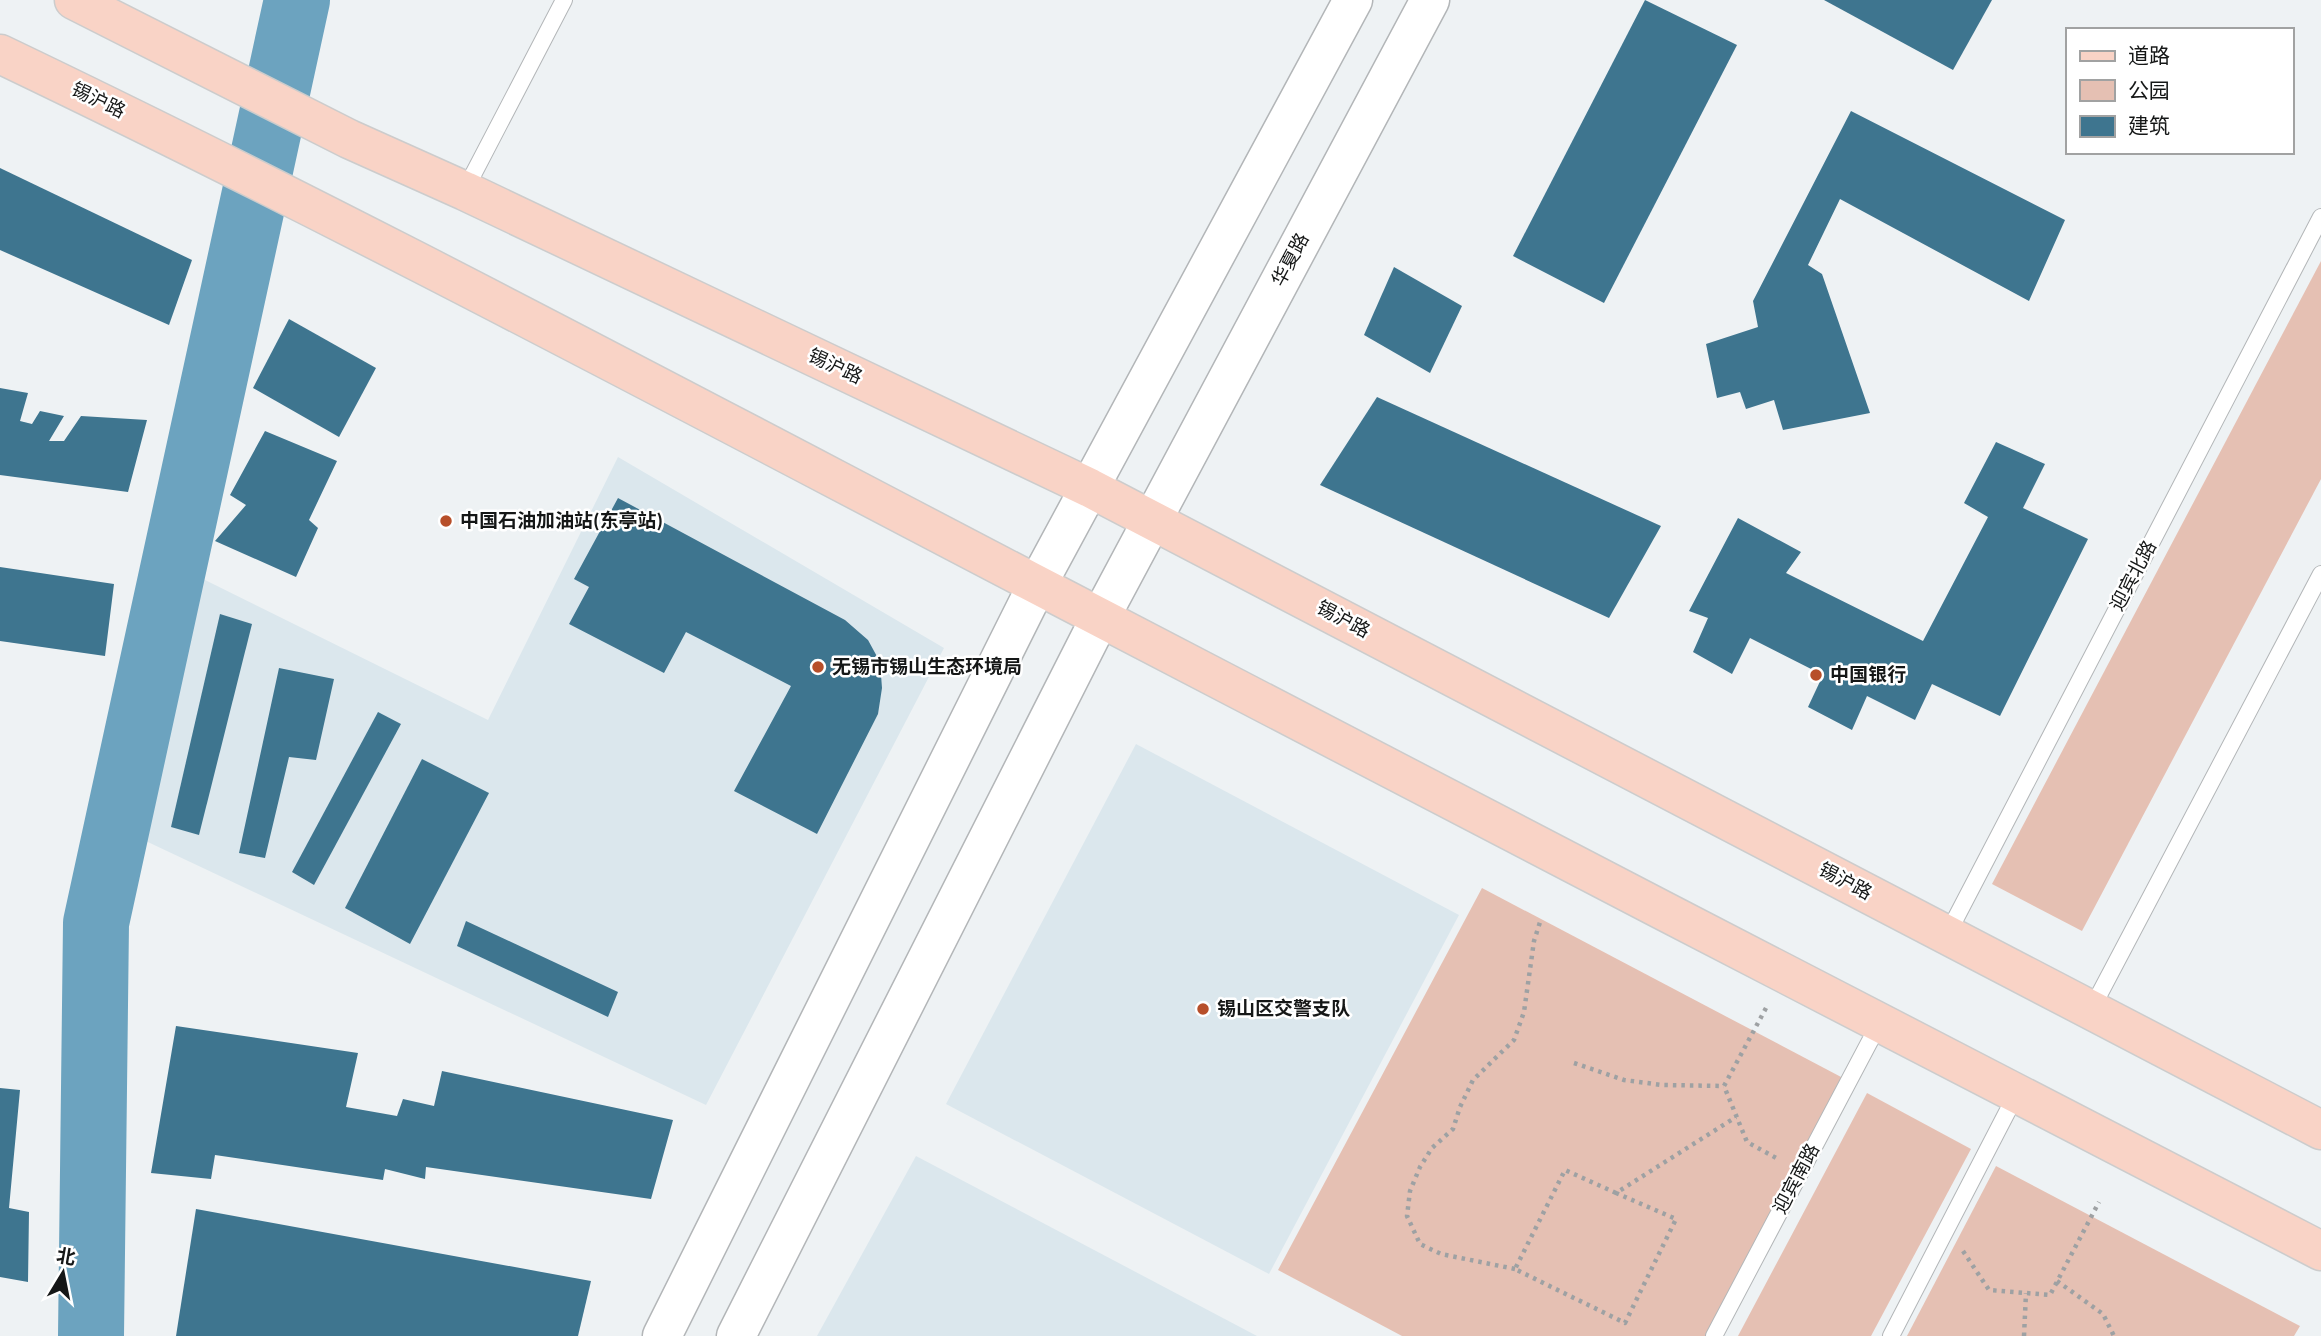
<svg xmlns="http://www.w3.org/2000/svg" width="2321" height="1336" viewBox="0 0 2321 1336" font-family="'Source Sans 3','Noto Sans SC',sans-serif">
  <rect width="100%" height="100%" fill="#eef2f4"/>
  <!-- built -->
  <g fill="#dbe7ed">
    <polygon points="618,457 944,648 706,1105 133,835 201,578 488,720"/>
    <polygon points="1136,744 1459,915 1269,1274 946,1104"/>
    <polygon points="916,1156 1257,1336 817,1336"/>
  </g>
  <!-- green -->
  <g fill="#e5c0b3">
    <polygon points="2321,261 2321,479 2082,931 1992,884"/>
    <polygon points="1482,888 1843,1078 1705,1336 1402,1336 1278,1270"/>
    <polygon points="1867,1093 1971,1149 1871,1336 1738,1336"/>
    <polygon points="1996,1166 2300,1326 2294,1336 1907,1336"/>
  </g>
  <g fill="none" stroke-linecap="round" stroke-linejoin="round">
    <!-- river -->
    <polyline stroke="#6ca3bf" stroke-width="66" points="91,1336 96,923 297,0"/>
  </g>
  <!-- building -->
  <g fill="#3e758f">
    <polygon points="1645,0 1737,45 1604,303 1513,256"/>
    <polygon points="1824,0 1992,0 1953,70"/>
    <polygon points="1851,111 2065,220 2029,301 1840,199 1808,265 1822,274 1870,413 1783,430 1774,400 1746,409 1740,392 1717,398 1706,344 1758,327 1753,301"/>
    <polygon points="0,168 192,260 169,325 0,250"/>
    <polygon points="1394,267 1462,306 1430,373 1364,335"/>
    <polygon points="289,319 376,368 339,437 253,388"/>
    <polygon points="0,388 28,393 20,421 32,424 40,411 64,416 49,441 64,441 81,416 147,420 128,492 0,475"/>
    <polygon points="1377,397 1661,526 1609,618 1320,485"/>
    <polygon points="265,431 337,461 309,520 318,528 296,577 215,541 246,505 230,495"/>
    <polygon points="1996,442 2045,464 2023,508 2088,539 2000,716 1932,684 1915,720 1867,696 1852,730 1808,707 1823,675 1750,638 1732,674 1693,652 1708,618 1689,611 1738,518 1801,552 1786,573 1923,641 1988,517 1964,503"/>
    <polygon points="618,498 845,620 868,640 880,662 882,688 878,714 817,834 734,791 791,686 686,632 664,673 569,624 589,587 574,579"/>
    <polygon points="0,567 114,584 105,656 0,641"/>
    <polygon points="220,614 252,624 199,835 171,827"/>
    <polygon points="279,668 334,679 316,760 289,757 265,858 239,853"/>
    <polygon points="378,712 401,724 314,885 292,872"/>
    <polygon points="422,759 489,793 410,944 345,908"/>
    <polygon points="466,921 618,992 608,1017 457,946"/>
    <polygon points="176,1026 358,1053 346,1107 397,1116 403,1099 434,1106 442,1071 673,1120 651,1199 426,1167 425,1179 385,1169 383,1180 215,1155 211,1179 151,1173"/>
    <polygon points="0,1088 20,1090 9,1208 29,1212 28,1282 0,1277"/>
    <polygon points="196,1209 591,1281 578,1336 176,1336"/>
  </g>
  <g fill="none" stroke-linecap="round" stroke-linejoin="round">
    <defs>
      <g id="lane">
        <polyline points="465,190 564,0"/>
        <polyline points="1947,935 2321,217"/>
        <polyline points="2091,1010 2321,574"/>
        <polyline points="1714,1336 1880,1022"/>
        <polyline points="1891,1336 2017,1093"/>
      </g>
      <g id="secondary">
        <polyline points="662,1336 1037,585 1353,0"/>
        <polyline points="736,1336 1100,618 1430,0"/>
      </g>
      <g id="primary">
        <polyline points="74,0 349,139 465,191 1090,488 2321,1130"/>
        <path d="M0,54C347,220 687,402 1028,580C1458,805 1890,1028 2321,1251"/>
      </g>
    </defs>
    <!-- lane casing -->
    <use href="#lane" stroke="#b3b6b8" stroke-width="18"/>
    <!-- secondary casing -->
    <use href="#secondary" stroke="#b3b6b8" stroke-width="41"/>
    <!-- primary casing -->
    <use href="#primary" stroke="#ccc" stroke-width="41"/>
    <!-- path -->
    <g stroke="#9ea1a3" stroke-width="4.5" stroke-dasharray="3.5 5" stroke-linecap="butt">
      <polyline points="1766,1008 1724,1086 1747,1142 1778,1159"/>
      <polyline points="1574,1063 1624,1080 1662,1085 1724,1086"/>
      <polyline points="1616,1193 1565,1170 1515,1269 1625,1323 1676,1219 1616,1193 1736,1117"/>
      <polyline points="1963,1251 1989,1290 2050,1295 2099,1202"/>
      <polyline points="1515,1269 1441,1254 1420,1244 1407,1216 1410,1191 1420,1167 1432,1148 1453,1129 1460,1107 1473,1080 1514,1040 1524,1012 1534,941 1541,919"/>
      <polyline points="2057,1281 2103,1314 2114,1336"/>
      <polyline points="2024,1336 2026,1293"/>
    </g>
    <!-- lane -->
    <use href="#lane" stroke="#fff" stroke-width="16"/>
    <!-- secondary -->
    <use href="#secondary" stroke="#fff" stroke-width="38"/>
    <!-- primary -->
    <use href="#primary" stroke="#f9d3c6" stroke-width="38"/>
  </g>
  <!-- markers -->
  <g fill="#b74f2a" stroke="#fff" stroke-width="2.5">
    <circle cx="446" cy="521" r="7"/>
    <circle cx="818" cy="667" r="7"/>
    <circle cx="1816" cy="675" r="7"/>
    <circle cx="1203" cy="1009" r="7"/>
  </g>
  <g text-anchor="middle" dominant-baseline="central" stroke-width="5" stroke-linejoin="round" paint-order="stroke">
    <!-- street labels -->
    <g font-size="19" fill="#151717" stroke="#fff">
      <text transform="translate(98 101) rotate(26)">锡沪路</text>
      <text transform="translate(1291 260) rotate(-62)">华夏路</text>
      <text transform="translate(835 367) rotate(25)">锡沪路</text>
      <text transform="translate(2134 576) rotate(-62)">迎宾北路</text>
      <text transform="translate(1343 620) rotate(28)">锡沪路</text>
      <text transform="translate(1845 882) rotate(28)">锡沪路</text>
      <text transform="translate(1797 1179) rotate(-62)">迎宾南路</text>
    </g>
    <!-- poi labels -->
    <g font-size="19" font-weight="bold" fill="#151717" stroke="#fff" text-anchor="start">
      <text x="460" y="521">中国石油加油站(东亭站)</text>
      <text x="832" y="667">无锡市锡山生态环境局</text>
      <text x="1830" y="675">中国银行</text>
      <text x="1217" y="1009">锡山区交警支队</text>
    </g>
  </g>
  <!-- legend -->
  <rect x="2066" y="28" width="228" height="126" fill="#ffffff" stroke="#a1a2a2" stroke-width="2"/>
  <rect x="2080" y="51" width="35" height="10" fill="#f9d3c6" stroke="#a1a2a2" stroke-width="2"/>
  <text x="2128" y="63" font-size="21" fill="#151717">道路</text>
  <rect x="2080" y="80" width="35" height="21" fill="#e5c0b3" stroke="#a1a2a2" stroke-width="2"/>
  <text x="2128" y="98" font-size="21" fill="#151717">公园</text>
  <rect x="2080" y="116" width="35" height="21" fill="#3e758f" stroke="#a1a2a2" stroke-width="2"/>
  <text x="2128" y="133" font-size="21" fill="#151717">建筑</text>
  <!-- north arrow -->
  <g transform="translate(63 1273) rotate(10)" stroke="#ffffff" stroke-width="5" paint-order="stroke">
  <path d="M0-5L12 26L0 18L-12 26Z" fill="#151717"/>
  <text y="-10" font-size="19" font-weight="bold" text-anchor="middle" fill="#151717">北</text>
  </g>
</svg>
